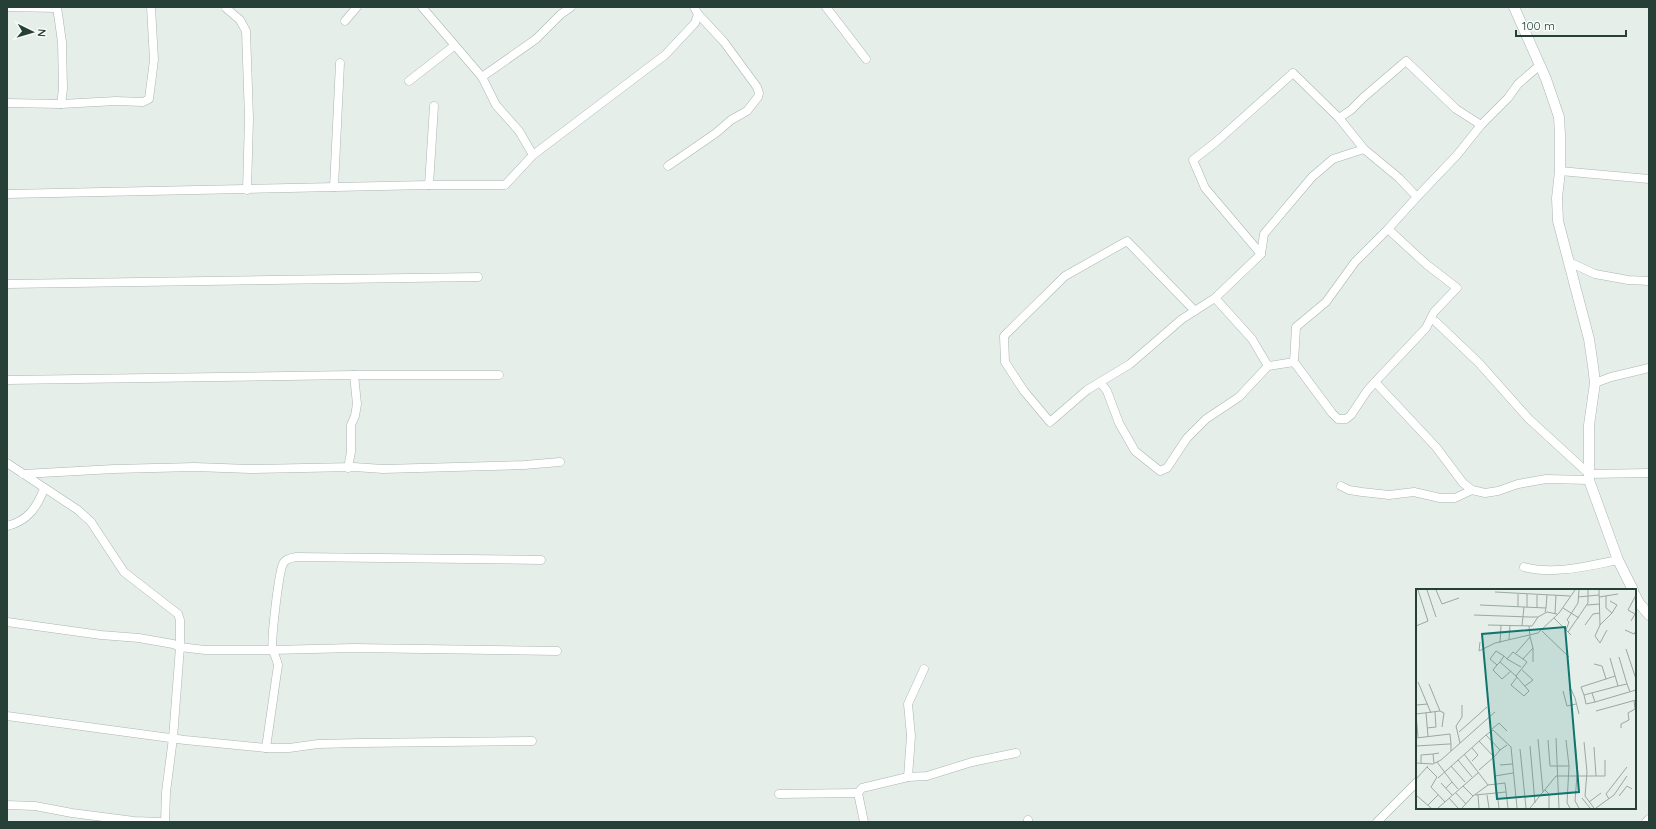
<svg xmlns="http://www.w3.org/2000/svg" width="1656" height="829" viewBox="0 0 1656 829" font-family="Quicksand,sans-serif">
  <rect width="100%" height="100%" fill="#e6eeea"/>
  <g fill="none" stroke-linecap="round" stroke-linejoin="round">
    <defs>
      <g id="minor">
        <polyline points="7,7 57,8"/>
        <polyline points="57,7 62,42 63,89 61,104"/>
        <polyline points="422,7 482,77"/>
        <polyline points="826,7 866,59"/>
        <polyline points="226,8 240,20 246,31 249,118 247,190"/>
        <polyline points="345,21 357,7"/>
        <polyline points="409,81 454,46"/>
        <polyline points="7,103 61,104 116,101 143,102 149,99 154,60 151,7"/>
        <polyline points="1481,125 1508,98 1518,84 1540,65"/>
        <polyline points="1364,149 1399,178 1417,197 1388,229 1426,264 1457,288 1434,312 1426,328 1375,382"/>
        <polyline points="533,155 519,131 496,105 482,77 536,39 561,14 571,7"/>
        <polyline points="668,166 716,133 731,120 747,111 758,97 759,93 757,87 724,42 698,14"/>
        <polyline points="1560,171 1649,179"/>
        <polyline points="429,185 434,106"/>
        <polyline points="334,187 340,63"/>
        <polyline points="7,194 429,185 505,185 533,155 665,55 695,23 698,14 694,7"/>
        <polyline points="1417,197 1457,155 1481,125 1456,109 1406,61 1364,97 1351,110 1339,118 1364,149 1333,159 1312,177 1264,234 1261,254 1215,298 1252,339 1268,366 1294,362 1332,413 1338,419 1346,419 1351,415 1367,391 1375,382 1436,447 1463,483 1472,490 1485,493 1498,491 1518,484 1546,479 1589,480"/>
        <polyline points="1261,254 1205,188 1193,160 1216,142 1293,73 1339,118"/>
        <polyline points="1569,262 1595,274 1628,280 1649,281"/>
        <polyline points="7,284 478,277"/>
        <polyline points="1195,311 1127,241 1065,276 1004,336 1005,362 1024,391 1050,422 1087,390 1130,364 1182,319 1215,298"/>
        <polyline points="1436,322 1479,363 1529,419 1589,474 1649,473"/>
        <polyline points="1294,362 1296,327 1326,302 1355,262 1388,229"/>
        <polyline points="7,380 354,375 499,375"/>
        <polyline points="1100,382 1107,391 1119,423 1135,451 1160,471 1167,468 1187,438 1206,419 1239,397 1268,366"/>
        <polyline points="1595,383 1611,377 1649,368"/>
        <polyline points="7,463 78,510 91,522 124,572 178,614 180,620 180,647 173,738 166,792 165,822"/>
        <polyline points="348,468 351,452 351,425 355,416 357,404 354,375"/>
        <polyline points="23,474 114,469 195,467 250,469 354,467 383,469 524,465 560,462"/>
        <polyline points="1341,486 1349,490 1362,492 1389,495 1414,492 1440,498 1455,498 1472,490"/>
        <path d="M7,526C28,521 37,507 44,489"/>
        <path d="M1524,567C1554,575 1588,566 1618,560"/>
        <polyline points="7,622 101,635 139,638 173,644 180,647 205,650 272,650 354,648 557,651"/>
        <polyline points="7,716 185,740 266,748 289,748 318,744 360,743 532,741"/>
        <path d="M266,748L278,665C277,660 275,656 273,651C270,644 279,571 283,564C285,559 291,558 296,557L541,560"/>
        <polyline points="908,777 911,736 908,704 924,669"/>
        <polyline points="779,794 858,793"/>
        <polyline points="7,805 35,806 72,813 134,821 161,822"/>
        <polyline points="1028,820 1028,822"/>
        <polyline points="864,822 858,793 862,788 908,777 927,776 972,762 1016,753"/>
        <polyline points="1377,822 1417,782"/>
        <polyline points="1646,822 1649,819"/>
      </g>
      <g id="tertiary">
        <polyline points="1514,7 1546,79 1559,117 1560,134 1560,171 1557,198 1558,221 1589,339 1593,366 1595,383 1589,425 1589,480 1618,560 1633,590"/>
        <polyline points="1635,595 1639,603 1649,615"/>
      </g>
    </defs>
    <!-- minor casing -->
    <use href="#minor" stroke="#a9b6b1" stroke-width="9"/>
    <!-- tertiary casing -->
    <use href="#tertiary" stroke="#a9b6b1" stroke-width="11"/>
    <!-- minor -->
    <use href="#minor" stroke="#fff" stroke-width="8"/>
    <!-- tertiary -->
    <use href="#tertiary" stroke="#fff" stroke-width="10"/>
  </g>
  <!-- overview -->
  <g transform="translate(1416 589)">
    <rect width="220" height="220" fill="#e6eeea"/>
    <path fill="none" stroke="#99a8a2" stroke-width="1" d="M11,1L20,28M20,1L26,15L43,9M183,1L184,36L179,47L184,54L191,41M79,3L154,7M162,8L183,6M183,8L202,5M194,12L201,16L196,24M64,16L130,19L129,23M171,16L184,15M102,18V5M111,18V5M121,19V6M130,19L131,6M147,19L163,29M139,25L140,6M58,26L113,28H122L131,23L141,25M138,29L155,46M215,32L219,25L212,21L220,6M72,36L116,37L122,28M169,36L177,25L184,24M184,36L196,24L190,19V7M0,37L12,32L2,1M106,37L108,18M150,41L153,33L151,31L162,14L163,1M209,41L218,45L220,42M126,42L153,68M152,43L172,14V1M93,51L94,36M64,53L63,62L79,54L122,44L143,24L159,1M84,54L85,36M117,59V73M210,60L220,90M100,64L114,48L113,37M88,67L80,62L74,70L81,76L84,73L100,87L111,73L107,70L117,59L114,48M203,68L211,95M194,69L202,97L211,95L214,103M91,70L105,78M84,73L88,67L91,70L97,63L107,70M178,75L186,77L190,90L199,87M81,76L77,81L86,90L95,82M106,81L117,91L109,97M100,87L113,102L108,107L95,96L101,88M2,93L15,124M153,101L155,100L159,109L163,125M147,102L151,117L160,115M176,104L179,113L220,101M168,106L165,98L190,90M179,113L170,115L168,106L202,97M0,116L12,115M24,122L28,124L26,138M180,122L220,111M10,124L12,147M0,125L24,122L13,95M0,125L2,148M11,139L20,138L19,123M205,139V135L213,131L212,124L219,120L218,111M76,140L83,134L91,142M43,143L71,118M0,149L34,145L35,155M140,149L143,219M122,150L127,203M132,151L134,177H153M150,151L153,177L151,214L154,219M63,152L78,168L84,161M159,152L162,186M168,153L171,183L169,207L178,219M44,154L40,137L46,128V116M91,156L84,161L70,146L77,141L95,158L101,219M0,157L33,155H35V162M114,157L119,214M178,158L180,187M56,159L62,166L56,172M104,160L110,219M42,171L56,188M21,173L36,193M0,174L17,175L25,171L79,123M18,174L17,165L23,164M5,175V166L17,165M84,176L96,175M35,177L49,193M11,178L21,188L15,198L29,213M63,181L78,168M161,186L159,212L163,219M79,187L97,184M22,189L70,146M0,190L12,177M25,194L36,206M72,196L89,194L92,219M47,197L57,207L72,196L48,165M30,199L36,193L42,200M129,201L133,205V219M40,204L50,215M81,204L83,219M0,206L15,219M59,206L90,203M62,206L63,219M71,206L73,219M203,207L211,197L216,200M33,209L42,219M166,209L174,219M193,210L190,205L211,178M173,213L185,204M12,216L22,206M22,219L63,183M46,219L57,207M114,219L140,187H189V171M180,219L198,206L211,187"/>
    <path fill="#0f766e" fill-opacity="0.15" stroke="#0f766e" stroke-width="2" d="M149,38L163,203L81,210L66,45Z"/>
    <rect width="220" height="220" fill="none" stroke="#264037" stroke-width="2"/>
  </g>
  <!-- border -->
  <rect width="1656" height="829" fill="none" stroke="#264037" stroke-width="16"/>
  <!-- north arrow -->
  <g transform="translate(32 32) rotate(95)" stroke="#f7fbf9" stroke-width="3" paint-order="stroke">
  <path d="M0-3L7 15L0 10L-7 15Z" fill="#264037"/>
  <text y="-6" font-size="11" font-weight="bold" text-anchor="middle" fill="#264037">N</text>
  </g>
  <!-- scale -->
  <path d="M1516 30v6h110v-6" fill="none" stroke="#264037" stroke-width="2"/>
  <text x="1522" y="30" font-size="12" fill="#264037" stroke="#f7fbf9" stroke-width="3" paint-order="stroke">100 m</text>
</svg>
